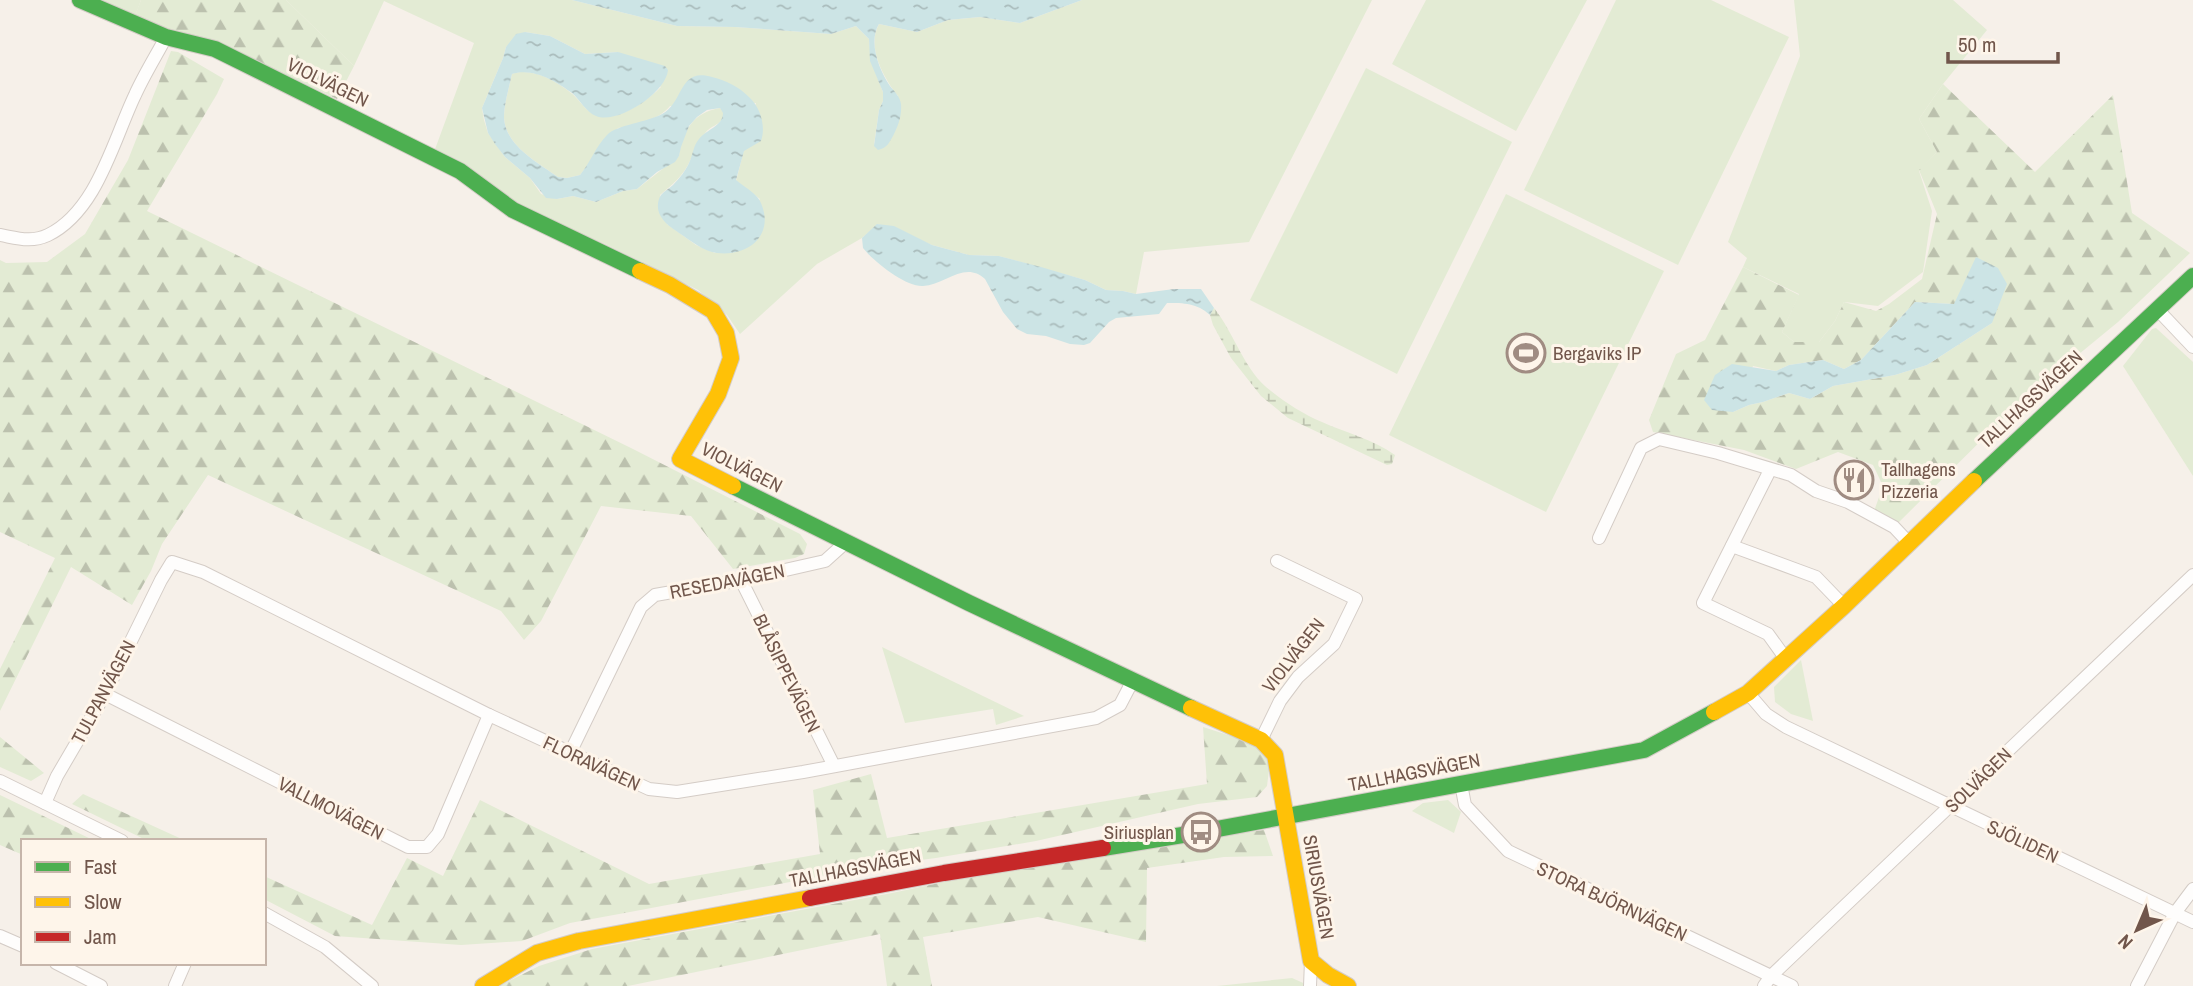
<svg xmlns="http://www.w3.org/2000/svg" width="2193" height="986" viewBox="0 0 2193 986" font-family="'Archivo Narrow',sans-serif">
  <defs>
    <pattern id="forest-firs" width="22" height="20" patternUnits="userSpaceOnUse" patternTransform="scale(1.75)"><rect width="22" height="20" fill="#e3ebd4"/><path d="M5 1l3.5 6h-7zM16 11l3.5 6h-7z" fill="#bcc1ae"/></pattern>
    <pattern id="wetland-marsh" width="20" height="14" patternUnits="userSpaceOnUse" patternTransform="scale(1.75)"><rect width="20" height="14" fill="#e3ebd4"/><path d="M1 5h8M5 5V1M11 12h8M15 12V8" fill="none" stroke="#bcc1ae"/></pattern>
    <pattern id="water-ripples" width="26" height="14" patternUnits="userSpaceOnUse" patternTransform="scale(1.75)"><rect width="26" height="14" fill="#cce4e5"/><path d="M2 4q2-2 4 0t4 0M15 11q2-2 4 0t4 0" fill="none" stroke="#aabcbc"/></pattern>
  </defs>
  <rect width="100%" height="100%" fill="#f6f0e9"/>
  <!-- green -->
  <g fill="#e3ebd4" fill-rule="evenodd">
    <polygon points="93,0 141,0 134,19"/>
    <path d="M286,0H572L677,26L735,27L831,34L856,26L869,39L871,61L883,92V101L879,110L874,145L898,96C884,78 866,47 879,24L917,32L948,20L980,17L1020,23L1082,0H1372L1249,242L1144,252L1136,294L1123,291L1106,290L1085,280L999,256L969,255L932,245L878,224L862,238L817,264L740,334L727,315L698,290L605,244L533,213L434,152L474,43L384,1L354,66ZM525,32L550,36L585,54L618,52L661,87C646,102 611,127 590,112C583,107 578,98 571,93C555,80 531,67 512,74C509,88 504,104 504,118C506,146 537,162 558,177L567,178L580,175L618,128C636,125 659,120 670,106L756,103L736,181L760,199L715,253L696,245L667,224L660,195C671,186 684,175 690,161C695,150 697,142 706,132C713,124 723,125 724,113L720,108C694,112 682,131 679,156L637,189L623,191L596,202L573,196L557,199L541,194L530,178L505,157L488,133L484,120L482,108L503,58L506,47Z"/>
    <polygon points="1426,0 1587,0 1516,131 1392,64"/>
    <polygon points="1616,0 1711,0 1789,37 1678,265 1524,190"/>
    <polygon points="1794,0 1953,0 1987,30 1943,84 1919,119 1937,152 1919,171 1932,211 1923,272 1878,306 1844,302 1835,321 1819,342 1794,342 1782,332 1799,294 1743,267 1747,258 1728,242 1800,56"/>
    <polygon points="1366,68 1512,142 1397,374 1250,300"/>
    <polygon points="1506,194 1664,271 1546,512 1389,435"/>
    <polygon points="2156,328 2193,362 2193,476 2123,366 2152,329"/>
    <polygon points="882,647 1024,716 996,725 993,709 905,723"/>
    <polygon points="1801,660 1813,721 1791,714 1775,702 1774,687"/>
    <polygon points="1448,800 1461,812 1454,833 1412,811 1423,803"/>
    <polygon points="1292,978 1310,986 1217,986"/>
  </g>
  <!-- forest -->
  <g fill="url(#forest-firs)" fill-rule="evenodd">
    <polygon points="141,0 286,0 354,66 337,99 234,50 134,18"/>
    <polygon points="171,51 178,52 224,79 217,94 147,211 633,449 800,534 807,544 804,554 795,558 733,569 691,516 601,506 541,621 524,640 501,611 208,475 162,544 151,571 132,605 71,567 0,711 0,669 55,558 0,532 0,260 6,263 47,262 85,234 128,160"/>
    <path d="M1943,84L2035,172L2113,95L2132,213L2190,253L2118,322L2016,406L1894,527L1873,514L1883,486L1873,465L1838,452L1796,469L1744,450L1653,432L1649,420L1676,354L1705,340L1743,267L1799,295L1782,332L1794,342H1819L1835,321L1844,302L1876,311L1889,304L1922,279L1937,214L1919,170L1937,152L1919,119ZM1915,302L1954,304L1992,323L1927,365L1895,375L1833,386L1810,399L1789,393L1763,402L1749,405L1733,412L1753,366L1776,371L1789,365L1823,360L1844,369L1861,360Z"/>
    <polygon points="1203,727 1256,744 1270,762 1267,786 1257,797 1198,804 1036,841 936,858 875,866 630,912 570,923 522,941 461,945 335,936 264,899 264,876 372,925 407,858 443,876 480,800 649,884 820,854 813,790 871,774 887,838 1207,784"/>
    <polygon points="0,737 44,773 31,781 0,767"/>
    <polygon points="83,794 186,841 148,841 72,804"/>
    <polygon points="0,795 95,841 23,841 23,855 0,845"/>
    <polygon points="1264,830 1273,856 1224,857 1147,868 1146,942 1038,917 923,937 932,986 887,986 880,934 628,986 499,986 539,966 592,949 892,893 944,882 1205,838"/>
  </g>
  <!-- wetland -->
  <path fill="url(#wetland-marsh)" d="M1214,308C1235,334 1244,371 1271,391C1286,403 1305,415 1322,422C1346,433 1373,439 1395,455L1392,464L1387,465L1288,418L1261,396L1231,358L1213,325L1210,315Z"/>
  <!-- water -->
  <g fill="url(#water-ripples)">
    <path d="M572,0H1082L1020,23L980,17L948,20L917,32L879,24C868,42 879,70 890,86C895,92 900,97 901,104C902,116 898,126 893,136C889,143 887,148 878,150L874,146L879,110L883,101V92L870,61L869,39L856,26L831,34L735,27L677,26Z"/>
    <path d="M525,32L550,36L585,54L618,52L665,66L668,70C666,93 617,125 596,116C586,112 580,100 572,93C556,81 532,67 512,74C509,88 504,104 504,118C506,146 537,162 558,177L567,178L580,175C590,163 596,146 607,135C616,125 648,122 662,114C684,103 678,67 712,77C727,81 738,86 749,97C761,108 766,127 761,141L744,151L736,180C743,186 756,193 760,201C776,234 749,257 717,253C703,251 691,241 679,233C672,228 664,223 660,215C657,209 657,201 661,195C664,191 670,188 673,185C679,179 686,170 689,163C693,155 693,146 699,139C707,129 723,126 723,113L720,108L707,110L697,117L689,126L681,147L679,156L675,162L657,172L637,189L623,191L596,202L573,196L557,199L546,198L530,178L505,157L495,144L488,133L482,108L503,58L506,47L516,34Z"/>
    <path d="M877,224L894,226L932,245L969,255L999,256L1041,267L1085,280L1106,290L1123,291L1136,294L1174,289H1201L1214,308L1210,315C1197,303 1184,303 1167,303L1159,314L1116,318L1109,322L1090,343L1084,345L1070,344L1046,336L1027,334L1017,329L1003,312L985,279C965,260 945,285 923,286C906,287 874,262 863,248L862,238Z"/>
    <polygon points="1976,257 1998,268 2007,284 1992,323 1927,365 1895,375 1833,386 1810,399 1789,393 1763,402 1749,405 1733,412 1712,410 1704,400 1715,375 1732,364 1776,371 1789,365 1823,360 1844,369 1861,360 1915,302 1954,304"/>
  </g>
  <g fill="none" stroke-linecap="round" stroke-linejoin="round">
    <defs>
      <g id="street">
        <path d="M0,235C17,238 31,243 48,235C97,211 113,141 135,95C144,75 156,56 166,37"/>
        <polyline points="2157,309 2193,347"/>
        <polyline points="1770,470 1703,603 1768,634 1786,659"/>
        <polyline points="1599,538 1641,448 1659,439 1718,453 1791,475 1816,491 1848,502 1894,527 1909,543"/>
        <polyline points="1732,546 1816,577 1844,606"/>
        <polyline points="741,580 834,766"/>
        <polyline points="1748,693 1766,714 1786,727 2193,922"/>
        <polyline points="105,694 408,847 427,847 438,834 489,715"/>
        <polyline points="1261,740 1280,701 1298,677 1334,644 1356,599 1277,561"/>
        <polyline points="570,753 641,607 655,595 741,580 825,561 845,543"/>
        <polyline points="0,781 122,841"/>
        <polyline points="1461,784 1465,805 1508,851 1792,986"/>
        <polyline points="45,803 57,776 105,694 161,580 172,562 203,572 489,715 649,789 677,792 803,772 1096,718 1120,705 1132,682"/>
        <polyline points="264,913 325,947 372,986"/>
        <polyline points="0,936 23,946"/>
        <polyline points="56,963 101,986"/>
        <polyline points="175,986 185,963"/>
        <polyline points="1310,986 1311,961"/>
        <polyline points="1764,986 1771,976 2193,575"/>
        <polyline points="2137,986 2175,913 2193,889"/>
      </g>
      <g id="fast">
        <polyline points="80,0 166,37 215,49 460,171 513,210 640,271"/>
        <polyline points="1974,481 2193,276"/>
        <polyline points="733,486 969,603 1191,708"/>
        <polyline points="1103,848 1201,832 1644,750 1714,712"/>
      </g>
      <g id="slow">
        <polyline points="640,271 670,285 713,311 726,333 731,358 718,394 680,459 733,486"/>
        <polyline points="1191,708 1261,740 1275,755 1311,961 1328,975 1348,986"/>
        <polyline points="1714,712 1748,693 1844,606 1974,481"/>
        <polyline points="483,986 537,953 579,941 810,898"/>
      </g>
      <polyline id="jam" points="810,898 944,873 1103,848"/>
    </defs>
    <!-- street casing -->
    <use href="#street" stroke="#d4ccc6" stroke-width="14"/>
    <!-- fast casing -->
    <use href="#fast" stroke="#d4ccc6" stroke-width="18"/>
    <!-- slow casing -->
    <use href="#slow" stroke="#d4ccc6" stroke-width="18"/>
    <!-- jam casing -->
    <use href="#jam" stroke="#d4ccc6" stroke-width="18"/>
    <!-- street -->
    <use href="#street" stroke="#fefdfc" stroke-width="12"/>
    <!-- fast -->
    <use href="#fast" stroke="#4caf50" stroke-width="16"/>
    <!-- slow -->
    <use href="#slow" stroke="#ffc107" stroke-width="16"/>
    <!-- jam -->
    <use href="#jam" stroke="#c62828" stroke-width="16"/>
  </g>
  <!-- icons -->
  <defs>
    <symbol id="stadium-ring" viewBox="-11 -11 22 22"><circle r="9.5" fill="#fef5ea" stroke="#a08c82" stroke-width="1.5"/><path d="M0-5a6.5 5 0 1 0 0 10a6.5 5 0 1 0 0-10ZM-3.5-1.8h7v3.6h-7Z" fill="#a08c82"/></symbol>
    <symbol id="restaurant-ring" viewBox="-11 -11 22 22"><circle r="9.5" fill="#fef5ea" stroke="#a08c82" stroke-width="1.5"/><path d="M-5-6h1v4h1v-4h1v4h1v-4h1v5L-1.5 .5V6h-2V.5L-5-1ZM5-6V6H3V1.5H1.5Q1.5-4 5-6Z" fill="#a08c82"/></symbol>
    <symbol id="bus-ring" viewBox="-11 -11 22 22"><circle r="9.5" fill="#fef5ea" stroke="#a08c82" stroke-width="1.5"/><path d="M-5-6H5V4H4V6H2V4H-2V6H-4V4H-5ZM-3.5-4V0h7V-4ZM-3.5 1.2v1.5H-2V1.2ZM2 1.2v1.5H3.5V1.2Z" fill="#a08c82"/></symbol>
  </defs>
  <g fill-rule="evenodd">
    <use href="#stadium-ring" x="1504" y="331" width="44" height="44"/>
    <use href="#restaurant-ring" x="1832" y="458" width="44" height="44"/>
    <use href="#bus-ring" x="1179" y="810" width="44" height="44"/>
  </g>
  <g text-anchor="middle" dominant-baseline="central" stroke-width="6" stroke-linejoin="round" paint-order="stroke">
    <!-- street labels -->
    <g font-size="19" fill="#71564b" stroke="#fef5ea">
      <text transform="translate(328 82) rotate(26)">VIOLVÄGEN</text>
      <text transform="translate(2030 399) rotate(-43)">TALLHAGSVÄGEN</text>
      <text transform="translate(742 467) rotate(27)">VIOLVÄGEN</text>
      <text transform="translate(727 581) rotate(-11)">RESEDAVÄGEN</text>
      <text transform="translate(1293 655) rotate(-52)">VIOLVÄGEN</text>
      <text transform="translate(787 673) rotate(64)">BLÅSIPPEVÄGEN</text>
      <text transform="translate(103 692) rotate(-62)">TULPANVÄGEN</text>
      <text transform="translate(592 763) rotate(25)">FLORAVÄGEN</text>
      <text transform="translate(1414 772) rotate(-11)">TALLHAGSVÄGEN</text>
      <text transform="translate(1978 780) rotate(-44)">SOLVÄGEN</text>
      <text transform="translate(331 808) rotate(27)">VALLMOVÄGEN</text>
      <text transform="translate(2023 841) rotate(25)">SJÖLIDEN</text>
      <text transform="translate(855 868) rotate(-11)">TALLHAGSVÄGEN</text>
      <text transform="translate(1319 887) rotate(80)">SIRIUSVÄGEN</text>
      <text transform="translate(1612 901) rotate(25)">STORA BJÖRNVÄGEN</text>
    </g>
    <!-- poi labels -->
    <g font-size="19" fill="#71564b" stroke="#fef5ea" text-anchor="start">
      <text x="1553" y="353">Bergaviks IP</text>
      <text x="1881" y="469">Tallhagens<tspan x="1881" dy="22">Pizzeria</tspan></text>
      <text x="1174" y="832" text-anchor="end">Siriusplan</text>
    </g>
  </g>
  <!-- legend -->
  <rect x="21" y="839" width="245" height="126" fill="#fef5ea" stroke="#c6b5aa" stroke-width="2"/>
  <rect x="35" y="862" width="35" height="10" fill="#4caf50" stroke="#c6b5aa" stroke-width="2"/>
  <text x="84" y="874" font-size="21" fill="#71564b">Fast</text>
  <rect x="35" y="897" width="35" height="10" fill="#ffc107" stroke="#c6b5aa" stroke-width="2"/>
  <text x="84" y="909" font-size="21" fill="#71564b">Slow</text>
  <rect x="35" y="932" width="35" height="10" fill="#c62828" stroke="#c6b5aa" stroke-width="2"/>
  <text x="84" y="944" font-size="21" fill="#71564b">Jam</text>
  <!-- north arrow -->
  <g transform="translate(2137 930) rotate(224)" stroke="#fef5ea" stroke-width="5" paint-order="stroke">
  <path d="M0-5L12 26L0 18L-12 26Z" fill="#71564b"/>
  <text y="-10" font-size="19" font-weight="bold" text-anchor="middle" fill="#71564b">N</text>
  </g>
  <!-- scale -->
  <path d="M1948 52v10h110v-10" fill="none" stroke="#71564b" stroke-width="3.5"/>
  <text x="1958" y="52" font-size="21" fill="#71564b" stroke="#fef5ea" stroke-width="5" paint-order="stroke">50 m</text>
</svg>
